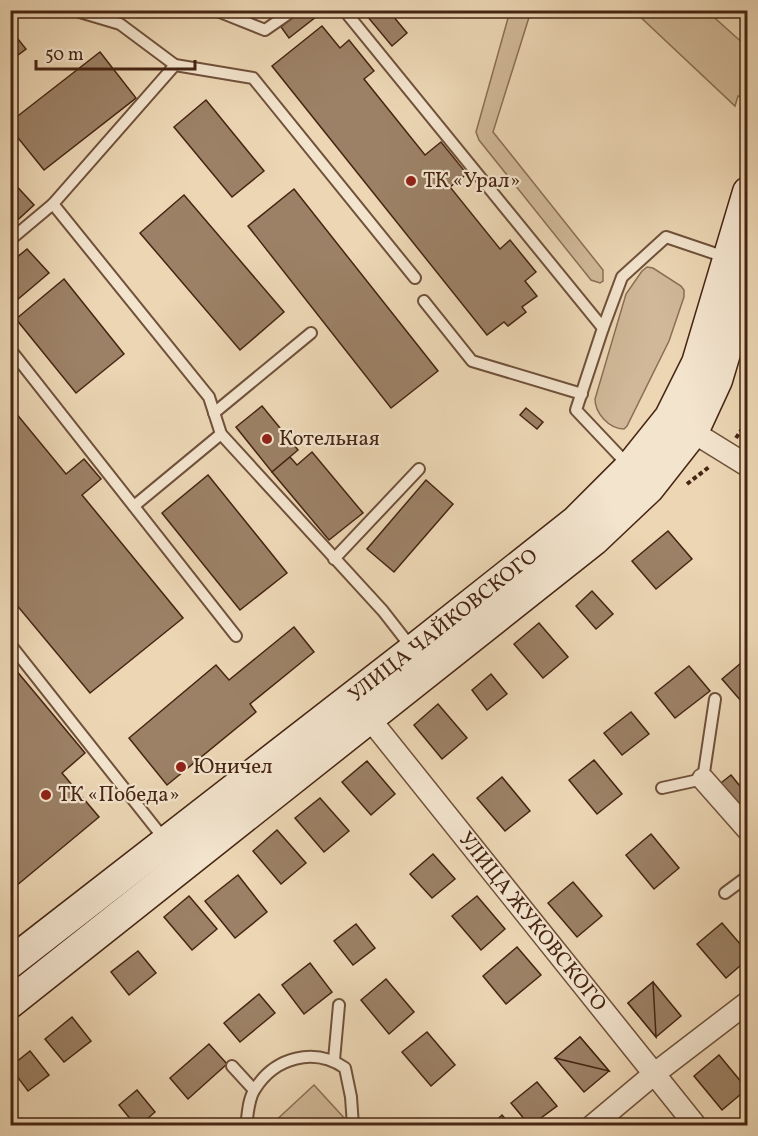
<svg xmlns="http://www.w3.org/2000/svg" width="758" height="1136" viewBox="0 0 758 1136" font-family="Vollkorn,serif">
  <rect width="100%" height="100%" fill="#ecd6b4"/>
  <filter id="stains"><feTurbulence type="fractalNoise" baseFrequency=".00333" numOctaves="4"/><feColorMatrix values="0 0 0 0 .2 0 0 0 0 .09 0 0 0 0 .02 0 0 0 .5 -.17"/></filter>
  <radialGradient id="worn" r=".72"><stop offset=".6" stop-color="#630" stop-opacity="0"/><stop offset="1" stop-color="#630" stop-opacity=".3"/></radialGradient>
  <!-- green -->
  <g fill="#d0b898" stroke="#8b6e55" stroke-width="1.5">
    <polygon points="510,11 531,11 493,132 603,270 603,281 600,283 591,280 479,140 476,132"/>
    <polygon points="634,11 707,11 746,46 747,99 738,96 735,106"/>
    <path d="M647,267L653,268L681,286L684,290V297L669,341L627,426L624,429C609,429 595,413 595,399L626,294L642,271Z"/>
    <polygon points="314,1085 346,1120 340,1125 271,1125"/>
  </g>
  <!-- building -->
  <g fill="#9c8166" stroke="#462512" stroke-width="1.5">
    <polygon points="302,10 313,10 317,16 289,38 281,27"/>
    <polygon points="362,10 388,10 407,33 392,46"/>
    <polygon points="322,26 340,48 349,40 374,71 364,79 425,155 441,142 467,174 450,187 500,249 510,240 536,272 525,281 537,296 522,307 526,312 508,326 504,322 487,335 272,66"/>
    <polygon points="10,29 26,49 10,61"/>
    <polygon points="100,52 136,98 44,170 10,128 10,122"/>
    <polygon points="206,100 264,171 232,197 174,127"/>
    <polygon points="10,179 34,205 10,227"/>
    <polygon points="294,189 438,371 391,408 248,226"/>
    <polygon points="184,195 284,312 240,350 140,233"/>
    <polygon points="27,249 49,273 17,300 10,293 10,263"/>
    <polygon points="64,279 124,354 76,393 16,319"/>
    <polygon points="10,406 66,474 84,459 101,479 82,495 183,618 90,693 10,597"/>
    <polygon points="262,406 298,450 272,472 236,427"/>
    <polygon points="526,408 543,422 537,429 520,415"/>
    <polygon points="312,452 363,513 329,540 272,472 290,457 297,465"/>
    <polygon points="208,475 287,573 240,610 162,513"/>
    <polygon points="426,480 453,504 394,572 367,549"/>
    <polygon points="668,531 692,559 656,589 632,561"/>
    <polygon points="592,591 613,614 596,629 576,606"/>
    <polygon points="539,623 568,657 543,678 514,644"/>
    <polygon points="294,627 314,652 250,704 256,712 167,785 129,738 216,665 229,680"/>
    <polygon points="747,658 748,659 748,709 722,679"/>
    <polygon points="10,663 85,753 62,773 99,817 10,891"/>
    <polygon points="689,666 710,691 675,718 655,693"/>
    <polygon points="491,674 507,694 487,710 472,690"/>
    <polygon points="438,704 467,738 442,759 414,725"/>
    <polygon points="631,712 649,734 622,755 604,733"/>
    <polygon points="594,760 622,794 597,814 569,780"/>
    <polygon points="367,761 395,794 371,815 342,782"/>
    <polygon points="731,775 748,796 748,803 737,811 717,786"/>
    <polygon points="502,777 530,811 505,831 477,798"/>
    <polygon points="320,798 349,831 324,852 295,818"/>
    <polygon points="277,830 306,863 281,884 253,851"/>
    <polygon points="651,834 679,868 654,889 626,855"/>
    <polygon points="433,854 455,879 432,898 410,874"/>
    <polygon points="238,875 267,912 235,938 205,901"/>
    <polygon points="573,882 602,916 577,937 548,903"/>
    <polygon points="189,896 217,929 192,950 164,917"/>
    <polygon points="477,896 505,929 481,950 452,916"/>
    <polygon points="722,923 748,953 748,959 726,978 697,944"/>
    <polygon points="356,924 375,948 353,965 334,941"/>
    <polygon points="517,947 541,975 506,1004 483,976"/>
    <polygon points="138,951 156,973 129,995 111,972"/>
    <polygon points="310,963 332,992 304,1014 282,985"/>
    <polygon points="386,979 414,1012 389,1034 361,1000"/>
    <polygon points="653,982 681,1016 656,1037 628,1003"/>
    <polygon points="653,982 656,1037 628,1003"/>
    <polygon points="259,994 275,1013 240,1042 224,1023"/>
    <polygon points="72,1017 91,1041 64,1062 45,1039"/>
    <polygon points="427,1032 455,1065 431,1086 402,1052"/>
    <polygon points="580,1037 609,1071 584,1092 555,1058"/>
    <polygon points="580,1037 609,1071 555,1058"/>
    <polygon points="209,1044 227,1064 188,1099 170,1078"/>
    <polygon points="30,1051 49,1075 28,1091 10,1067"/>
    <polygon points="719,1055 747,1089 722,1110 694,1076"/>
    <polygon points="537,1082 557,1106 530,1126 511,1103"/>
    <polygon points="137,1090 155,1112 139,1126 136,1126 119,1105"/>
    <polygon points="502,1115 511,1126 490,1126"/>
  </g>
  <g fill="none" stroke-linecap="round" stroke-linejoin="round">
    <defs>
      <g id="service">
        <polyline points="73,10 120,24 175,65 53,204 209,397 221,434 383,611 411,647"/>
        <polyline points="215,10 265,30 288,14 290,10"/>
        <polyline points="344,10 603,328 622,277 666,237 728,258"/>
        <polyline points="175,65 253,78 415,278"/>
        <polyline points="10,240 53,204"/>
        <polyline points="424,301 472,361 582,394"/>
        <polyline points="603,328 576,410 628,465"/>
        <polyline points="10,349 236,636"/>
        <polyline points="214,413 311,333"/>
        <polyline points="134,506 221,434"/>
        <polyline points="334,559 419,469"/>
        <polyline points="10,644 165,840"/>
        <polyline points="662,788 703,779 715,699"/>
        <polyline points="725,893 748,876"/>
        <polyline points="334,1060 339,1005"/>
        <polyline points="232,1066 254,1090"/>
        <path d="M246,1126C248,1114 248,1099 255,1089C275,1057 314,1047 345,1068L351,1097L353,1126"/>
      </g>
      <g id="minor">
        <polyline points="693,432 748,466"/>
        <path id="s1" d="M369,718L696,1126"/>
        <polyline points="703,779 748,830"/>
        <polyline points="592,1126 654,1074 748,1002"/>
      </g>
      <g id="secondary">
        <path id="s2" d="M10,963L413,650L576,521L630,467L670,417L697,363L748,192"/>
        <polyline points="10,1003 594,540 649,488 693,432 717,380 748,276"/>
      </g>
    </defs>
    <!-- service casing -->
    <use href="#service" stroke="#70513a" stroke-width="14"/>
    <!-- minor casing -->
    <use href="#minor" stroke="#70513a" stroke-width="24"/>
    <!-- secondary casing -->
    <use href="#secondary" stroke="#462512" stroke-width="33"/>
    <!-- path -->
    <g stroke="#462512" stroke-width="4" stroke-dasharray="4.5 3" stroke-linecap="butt">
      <polyline points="736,438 748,420"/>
      <polyline points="687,484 709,467"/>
    </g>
    <!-- service -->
    <use href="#service" stroke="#f3e4ce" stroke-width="10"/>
    <!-- minor -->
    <use href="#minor" stroke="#f3e4ce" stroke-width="21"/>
    <!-- secondary -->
    <use href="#secondary" stroke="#f3e4ce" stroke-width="30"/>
  </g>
  <!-- markers -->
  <g fill="#8f2418" stroke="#f3e4ce" stroke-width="2">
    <circle cx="411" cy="181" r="6"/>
    <circle cx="267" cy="439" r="6"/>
    <circle cx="181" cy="767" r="6"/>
    <circle cx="46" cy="795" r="6"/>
  </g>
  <g text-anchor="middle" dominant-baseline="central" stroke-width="4.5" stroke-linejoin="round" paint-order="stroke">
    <!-- poi labels -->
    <g font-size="21" fill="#462512" stroke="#f3e4ce" text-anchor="start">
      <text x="423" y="181">ТК «Урал»</text>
      <text x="279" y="439">Котельная</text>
      <text x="193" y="767">Юничел</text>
      <text x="58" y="795">ТК «Победа»</text>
    </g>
    <!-- street labels -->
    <g font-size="21" fill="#462512" stroke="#f3e4ce">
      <text stroke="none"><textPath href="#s2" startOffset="549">УЛИЦА ЧАЙКОВСКОГО</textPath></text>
      <text stroke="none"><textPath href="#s1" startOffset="261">УЛИЦА ЖУКОВСКОГО</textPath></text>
    </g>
  </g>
  <!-- margin -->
  <rect width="758" height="1136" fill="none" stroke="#ecd6b4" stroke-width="36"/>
  <rect x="12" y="12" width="734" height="1112" fill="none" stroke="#462512" stroke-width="3"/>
  <rect x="18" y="18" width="722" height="1100" fill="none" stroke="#462512" stroke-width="1.5"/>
  <!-- scale -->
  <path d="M36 60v9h159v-9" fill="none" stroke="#462512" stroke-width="3"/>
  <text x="45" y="60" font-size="18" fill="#462512" stroke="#f3e4ce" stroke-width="4.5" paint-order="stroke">50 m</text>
  <rect width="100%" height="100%" filter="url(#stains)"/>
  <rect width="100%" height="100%" fill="url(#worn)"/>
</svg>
